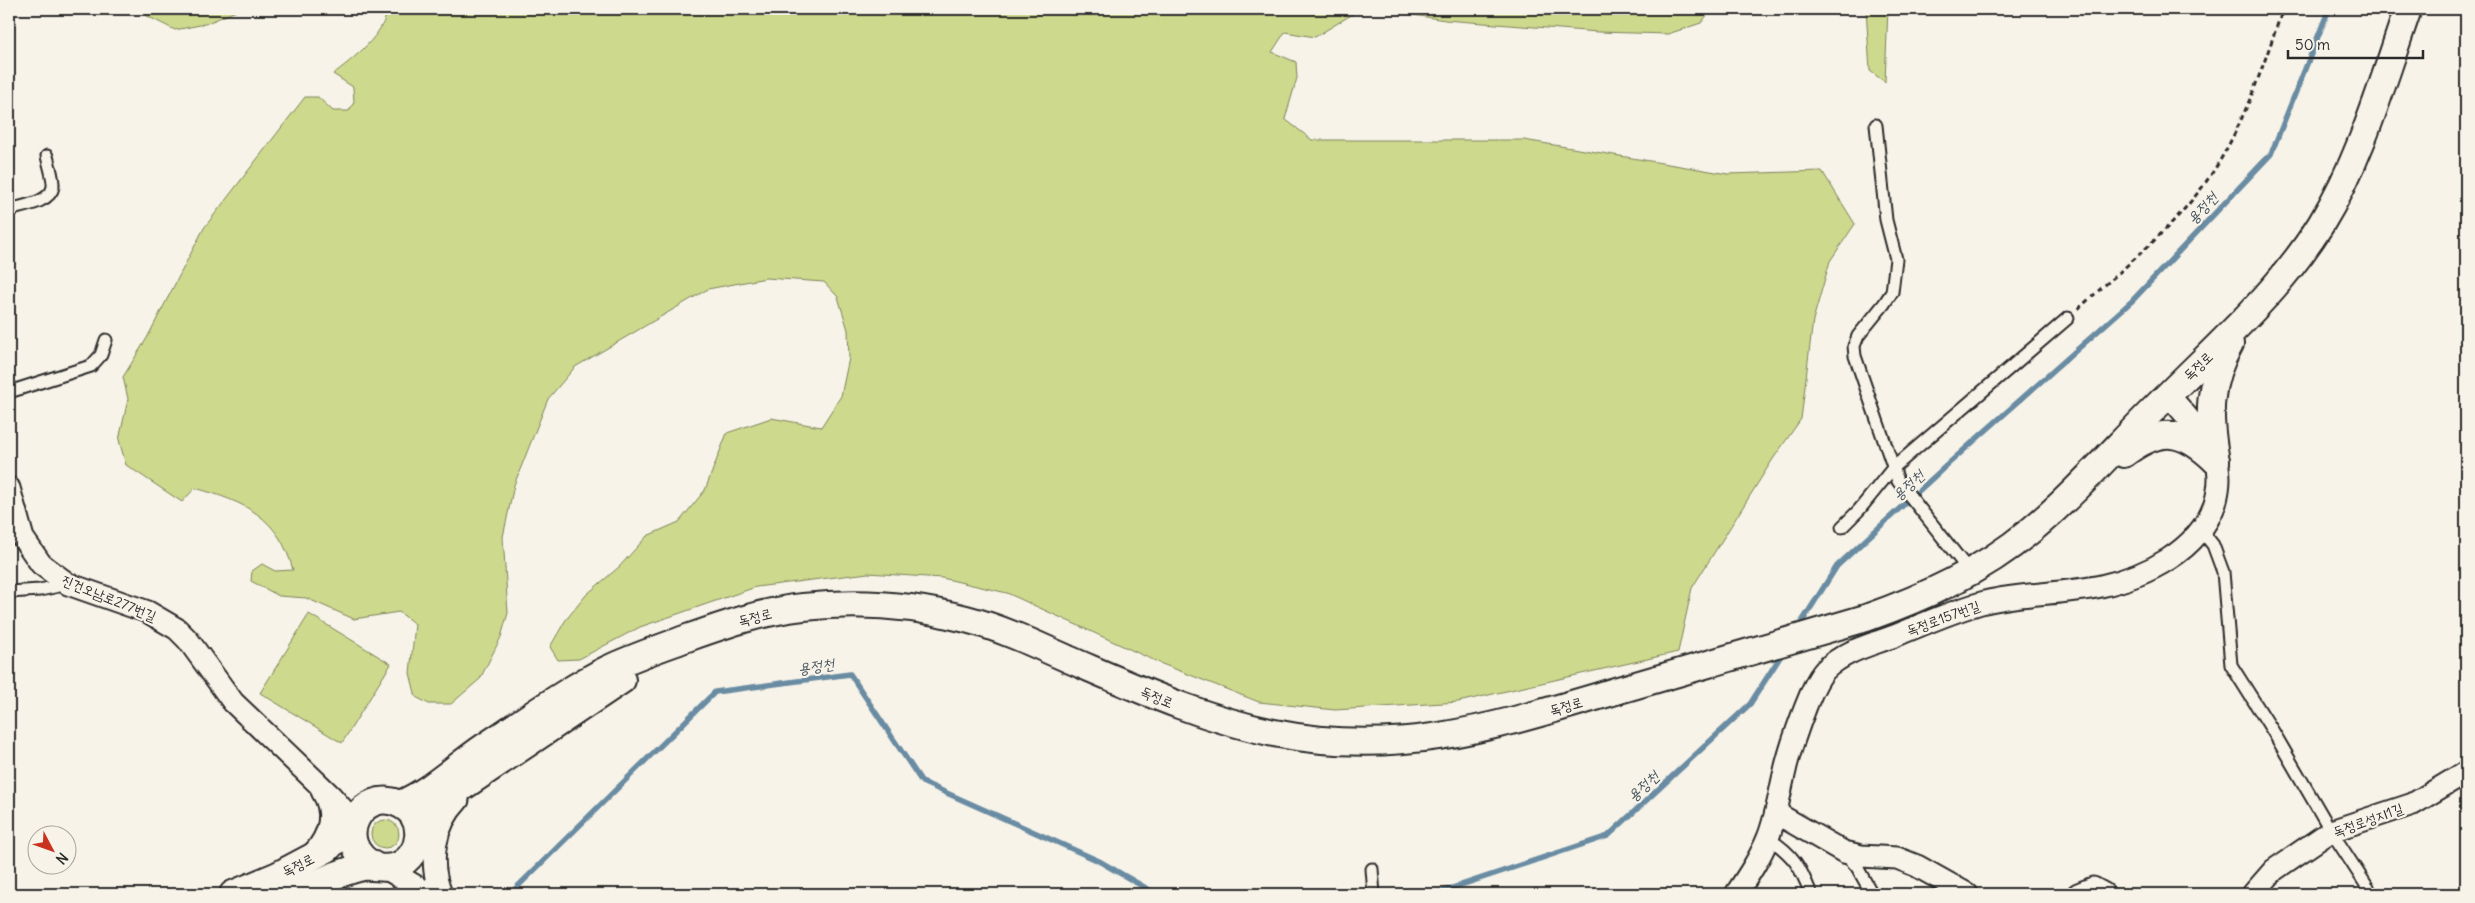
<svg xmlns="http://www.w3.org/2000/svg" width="2475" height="903" viewBox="0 0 2475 903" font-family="Delius,'Poor Story',sans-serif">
  <rect width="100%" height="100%" fill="#f7f3e8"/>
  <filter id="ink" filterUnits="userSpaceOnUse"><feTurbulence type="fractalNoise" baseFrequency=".02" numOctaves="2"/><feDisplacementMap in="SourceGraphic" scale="10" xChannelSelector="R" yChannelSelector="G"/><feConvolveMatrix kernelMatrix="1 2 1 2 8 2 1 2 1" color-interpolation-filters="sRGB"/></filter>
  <g filter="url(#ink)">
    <!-- green -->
    <g fill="#cdd98c" stroke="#7c825c">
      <polygon points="133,9 241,9 205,24 175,30"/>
      <path d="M387,9H1361L1315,37L1285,32L1272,52L1296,62L1297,78L1285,119L1312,140H1524L1728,174L1822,171L1855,224L1830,261L1813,320L1801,419L1773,459L1692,588L1678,652L1458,702L1335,710L1259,702L1162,664L1007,593L942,578L868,573L756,587L640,627L579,659L558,660L550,647L565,621L586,595L619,567L647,536L679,522L705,490L727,433L771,418L821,427L841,396L849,358L848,330L838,297L824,282L766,278L708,289L575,367L548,399L514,485L503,537L508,613L501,637L480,679L451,704H429L416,697L410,673L415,624L399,612L354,619L306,598L279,596L251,581L252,571L262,564L275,571L293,570C279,517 245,502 195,488L182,502L126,465L119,440L128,399L123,377L147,338L204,228L305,97H318L333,111H349L354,102L353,87L333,74C352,60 386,33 387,9Z"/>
      <polygon points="1376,9 1712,9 1701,23 1668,34 1598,32 1445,20"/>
      <polygon points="1866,9 1888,9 1885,82 1870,71"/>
      <polygon points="309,614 391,664 342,743 260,693"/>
      <circle cx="385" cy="834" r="14"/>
    </g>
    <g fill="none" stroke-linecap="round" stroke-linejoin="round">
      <!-- stream -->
      <g stroke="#6a8ca3" stroke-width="5.5">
        <polyline points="1798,628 1837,566 1948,464 2132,301 2271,154 2329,9"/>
        <polyline points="510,894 715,692 850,674 922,782 1099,861 1156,894"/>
        <polyline points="1434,894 1608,836 1750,704 1784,651"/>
      </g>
      <defs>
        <g id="service">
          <polyline points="1876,125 1886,220 1896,259 1892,292 1884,304 1858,336 1854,346 1855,356 1898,481 1970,572"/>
          <path d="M9,210C21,206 50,203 53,187C54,179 49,165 47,156"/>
          <polyline points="9,392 91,366 101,355 106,340"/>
          <polyline points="1842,527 1859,510 1893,468 2068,318"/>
          <polyline points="2201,530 2213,545 2223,572 2231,665 2274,733 2331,831 2372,894"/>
          <polyline points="9,592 40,590 68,584"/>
          <path d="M1768,838C1794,855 1800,866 1811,894"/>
          <polyline points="1846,855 1857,867 1872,894"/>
          <polyline points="1372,869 1374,894"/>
        </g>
        <g id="minor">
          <polyline points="9,488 23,538 41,564 68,584 148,612 177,629 188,640 233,702 331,796 354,822"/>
          <polyline points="1776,813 1844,852 1861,856 1897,858 1917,866 1967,894"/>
          <path d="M313,854C330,835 336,813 322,791"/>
          <polyline points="385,868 429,894"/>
          <path d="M441,894C428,862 434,825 458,800"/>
          <path d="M1736,894C1748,876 1760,858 1768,838C1776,818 1779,796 1784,775C1789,751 1797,729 1806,706C1811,694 1816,680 1825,670C1845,650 1872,645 1897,635C1926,623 1955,610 1985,602C2023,593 2063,594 2101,586C2147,576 2198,551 2215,504C2219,490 2221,474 2216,460C2206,436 2185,415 2168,394"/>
          <polyline points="2078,894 2093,888 2104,894"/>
          <polyline points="2253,894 2274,870 2331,831 2413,804 2466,772"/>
        </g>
        <g id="tertiary">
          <path d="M2124,454C2161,426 2183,429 2216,461"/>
          <path d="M2216,461C2208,416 2207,384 2230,344"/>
          <path d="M400,804C431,791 456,766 484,747C525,720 566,690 610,668C636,656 663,647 690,637C727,624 764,611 803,607C857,601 914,605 966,619C1001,628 1035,644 1068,659C1136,688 1201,718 1274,733C1404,759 1503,724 1626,688C1706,665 1786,641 1866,618C1925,597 1982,571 2030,531C2080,490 2122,439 2169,394C2223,340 2280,290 2321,224C2361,159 2383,81 2408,9"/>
          <polyline points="419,831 443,802 461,788 622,680"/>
          <polyline points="233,894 278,875 327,849 354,822"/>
          <path d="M292,894C316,884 338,872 363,867C375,866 386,870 397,866C423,855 426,818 401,805C362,784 329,843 375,866"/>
        </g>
      </defs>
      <!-- service casing -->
      <use href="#service" stroke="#2b2b2b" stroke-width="15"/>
      <!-- minor casing -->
      <use href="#minor" stroke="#2b2b2b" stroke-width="25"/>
      <!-- tertiary casing -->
      <use href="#tertiary" stroke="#2b2b2b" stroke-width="30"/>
      <!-- path -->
      <path stroke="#2b2b2b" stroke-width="3" stroke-dasharray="5 4" stroke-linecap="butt" d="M2078,309C2121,270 2168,233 2203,186C2241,135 2262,68 2283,9"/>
      <!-- service -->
      <use href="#service" stroke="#f7f3e8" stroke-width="11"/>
      <!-- minor -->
      <use href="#minor" stroke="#f7f3e8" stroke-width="21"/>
      <!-- tertiary -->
      <use href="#tertiary" stroke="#f7f3e8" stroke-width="26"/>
    </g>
  </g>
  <g text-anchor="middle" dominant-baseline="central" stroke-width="4.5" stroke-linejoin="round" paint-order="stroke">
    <!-- street labels -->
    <g font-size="14" fill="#2b2b2b" stroke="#f7f3e8">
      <text transform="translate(2198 366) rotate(-44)">독정로</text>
      <text transform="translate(109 598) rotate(22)">진건오남로277번길</text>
      <text transform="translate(755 617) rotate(-14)">독정로</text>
      <text transform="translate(1943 618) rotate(-20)">독정로157번길</text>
      <text transform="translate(1157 697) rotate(23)">독정로</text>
      <text transform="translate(1566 706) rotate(-16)">독정로</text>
      <text transform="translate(2368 820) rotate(-20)">독정로성지1길</text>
      <text transform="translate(298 865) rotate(-27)">독정로</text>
    </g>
    <!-- water labels -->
    <g font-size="15" font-style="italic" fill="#45535d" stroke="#f7f3e8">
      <text transform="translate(2202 208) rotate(-47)">용정천</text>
      <text transform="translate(1908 485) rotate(-42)">용정천</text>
      <text transform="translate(816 666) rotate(-8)">용정천</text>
      <text transform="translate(1643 786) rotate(-43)">용정천</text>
    </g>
  </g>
  <!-- margin -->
  <rect width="2475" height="903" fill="none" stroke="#f7f3e8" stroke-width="30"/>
  <rect x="15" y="15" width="2445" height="873" fill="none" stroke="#2b2b2b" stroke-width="2" filter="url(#ink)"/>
  <!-- north arrow -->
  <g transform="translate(52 850) rotate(131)"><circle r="24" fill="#f7f3e8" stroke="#a5a39c"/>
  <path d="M0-4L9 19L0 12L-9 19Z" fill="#c8321e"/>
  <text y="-8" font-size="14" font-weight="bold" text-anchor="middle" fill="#2b2b2b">N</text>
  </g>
  <!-- scale -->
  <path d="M2288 50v8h135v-8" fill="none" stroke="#2b2b2b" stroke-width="2.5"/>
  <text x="2295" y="50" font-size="15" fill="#2b2b2b" stroke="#f7f3e8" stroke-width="4" paint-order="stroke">50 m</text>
</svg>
